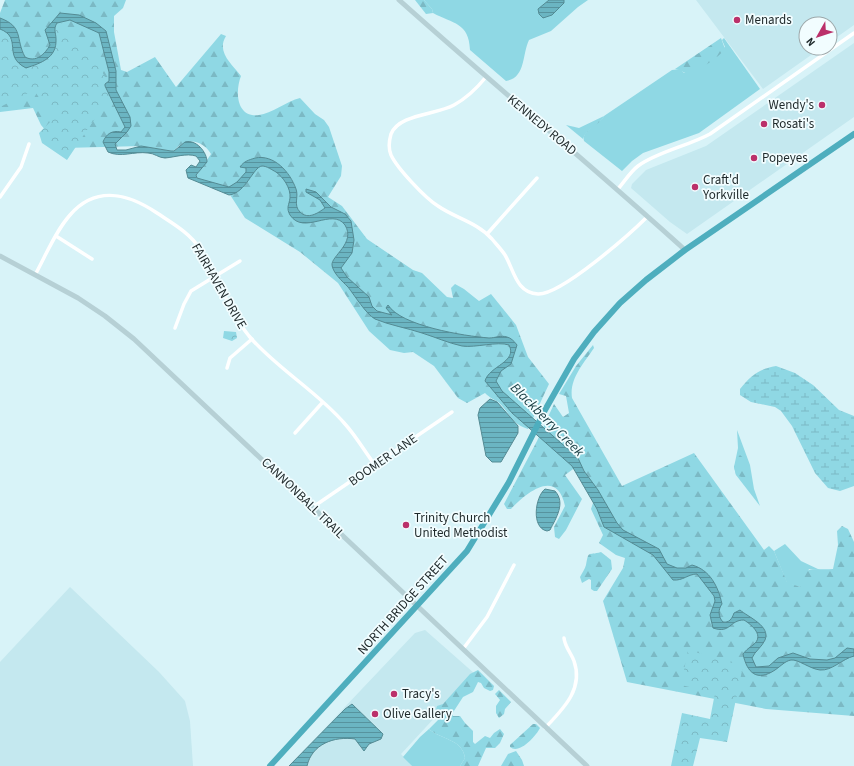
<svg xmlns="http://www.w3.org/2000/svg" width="854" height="766" viewBox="0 0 854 766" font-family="'Source Sans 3',sans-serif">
  <defs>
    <pattern id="forest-firs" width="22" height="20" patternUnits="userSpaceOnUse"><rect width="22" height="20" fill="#8fd8e4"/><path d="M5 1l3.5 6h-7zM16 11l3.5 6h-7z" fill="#7bb9c4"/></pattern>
    <pattern id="wetland-marsh" width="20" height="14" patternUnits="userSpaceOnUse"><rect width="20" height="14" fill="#8fd8e4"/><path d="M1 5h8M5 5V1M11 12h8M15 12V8" fill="none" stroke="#7bb9c4"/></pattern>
    <pattern id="park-crowns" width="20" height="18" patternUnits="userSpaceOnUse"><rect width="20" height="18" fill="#8fd8e4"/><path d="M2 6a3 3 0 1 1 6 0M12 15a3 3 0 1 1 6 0" fill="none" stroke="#7bb9c4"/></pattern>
    <pattern id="water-rules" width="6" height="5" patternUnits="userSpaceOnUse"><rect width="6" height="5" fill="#6bb5c2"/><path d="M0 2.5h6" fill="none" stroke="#57939e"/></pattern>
  </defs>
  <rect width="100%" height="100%" fill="#d8f3f8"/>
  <!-- built -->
  <g fill="#c4e8ef">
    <polygon points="696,0 854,0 854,25 830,42 830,24 806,24 806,48 821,48 763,89"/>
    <polygon points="854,43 854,117 687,234 670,222 631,188 632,184 646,170 706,146"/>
    <polygon points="70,587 159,672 185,701 190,721 193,766 0,766 0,662"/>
    <polygon points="425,630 475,674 401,754 412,766 289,766 415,633"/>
  </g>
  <!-- green -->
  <g fill="#8fd8e4">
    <path d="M424,0H549L540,8L564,3V0H588L578,7L551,31L529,40C522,54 526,78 506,81L470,50C469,22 453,24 433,13L432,9Z"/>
    <path d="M724,38L760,89L699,133L643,153L632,161L622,171L584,141C581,130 599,125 604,116L672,70L680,69L684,73L725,47L722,40Z"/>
    <polygon points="737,430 750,465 754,489 760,506 736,475 734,467 738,448"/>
    <polygon points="785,544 801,561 820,570 809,569 800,587 787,583 774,551"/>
    <path d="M429,729C439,739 463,739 465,758L460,766H412L403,757L420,737Z"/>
  </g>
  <!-- forest -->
  <g fill="url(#forest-firs)">
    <path d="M5,0H126L123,8L114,16V32L121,70L127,72L155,57L176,87L221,34L226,36C216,52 232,64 241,76C235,91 236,118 259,115C271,114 287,101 300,98L315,114L324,120L329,127L342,166L341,176L328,197L342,206L367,239L413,270L422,273L447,297L453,298L451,288L455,284L464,289L479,301L491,294L516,325L528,357L549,384L528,429C510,424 510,412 498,402C493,399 490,398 485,393L467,403L458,398L434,366L413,352L404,353L390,350L369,331L338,283L300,252L245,218L225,187L197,178L196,176C197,174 210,156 211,154C204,142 191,137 179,146C175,149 175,151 171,151L141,146L64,148L52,138L41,125L33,108L0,112V13Z"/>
    <polygon points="415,0 424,0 432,9 433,13 426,14"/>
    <path d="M721,38L725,49C720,56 696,74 687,73C683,73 680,69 675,69Z"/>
    <path d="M604,116C599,126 586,128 583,139L566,125L579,128Z"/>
    <path d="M593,345L594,348C584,363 569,379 572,398L622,486L694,453L764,550L769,546L774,551L787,582L800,587C801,563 814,571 833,569L838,545L837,531L842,526L848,529L854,542V716L766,709L627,682L603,601L623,568L625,558L616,555L599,543L603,535L591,509L597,491L580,464L565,475L582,499L566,530L559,539L555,537L554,527L565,506C557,468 527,492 511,509H507L504,504L537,441L554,404L563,417L569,413L566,396L559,394L576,366Z"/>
    <path d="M740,455C747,460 748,467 749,475L744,478L736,475L734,467L738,456Z"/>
    <path d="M601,552L611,560L612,569L597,591H594L591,589V580L589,579L582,583L580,577C582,573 585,569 586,565C589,550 587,556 601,552Z"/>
    <path d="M478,670L494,686L493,690L490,691L484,688L481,683L478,682L473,692L463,697L452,714L453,716H460L465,723L473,731V742L475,744L485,736L490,738L494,733L500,729L504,734L500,743L495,748H486L478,766H460L465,758C463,739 439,739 429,729L438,720L435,713L437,706L443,704L470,674Z"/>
    <polygon points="499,690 511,702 505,709 504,714 499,718 496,713 496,706 500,700 495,694"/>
    <path d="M533,724H536L540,728C536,736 519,755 510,747V745Z"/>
    <polygon points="516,751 522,760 524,766 501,766 508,754"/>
  </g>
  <!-- wetland -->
  <path fill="url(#wetland-marsh)" d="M776,366L795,373L813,385L839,410L854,416V486L840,491L828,488L815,473L792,426L781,411L775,407L751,402L740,395V389C751,375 759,369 776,366Z"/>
  <!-- park -->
  <g fill="url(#park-crowns)">
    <path d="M60,22C82,43 102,64 112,93L67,160L42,143L39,133L53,119L34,90L0,107V28H3L12,36L14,57L17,61H42L52,56L54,34Z"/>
    <polygon points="224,331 236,332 237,338 232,341 223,338"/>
    <polygon points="688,650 743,666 727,742 700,738 693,766 671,766 682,713 710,719 715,693 681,685"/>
  </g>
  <!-- water -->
  <g fill="url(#water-rules)" stroke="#548b94">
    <polygon points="549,0 564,0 564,3 552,15 543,18 539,14 538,9"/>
    <path d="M60,13L79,15L96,23L106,31L116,71V90L130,117L131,126L127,132L115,144L117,150H126L141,146L171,151H174L185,142C196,139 207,152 207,162L196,175L197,178L229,187L237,182L246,172V168L240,167C244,161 249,160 255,158C274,154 290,172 296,189C299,197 293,205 300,212C308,220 318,213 325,208L320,200L306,192V189L316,192L331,207L345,214L351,221L354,240L352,253L341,268L347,277L369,297L372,306L377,311L392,315L386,308L388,305C401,326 464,336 489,338C495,338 501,335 507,337C511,338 514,341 517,345L511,364L501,371L496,381L502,391L578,458L584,471L598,490L617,523L623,530L659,549L667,564L677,568H686L692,565C710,570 718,586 722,604C718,609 718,617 723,622C729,623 732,619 734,613L740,610C748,617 771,626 765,640C762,647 755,651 752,658L756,667L769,666L778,658L793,653L810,659L827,660L835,658L847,648L854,649V656C842,659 832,671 820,670C810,669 798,659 791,660C785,661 781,666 775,670C757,682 747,673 743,654C747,649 749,648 753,645C765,636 752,625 744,620C729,620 731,634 713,628L710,615L715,601L714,596L697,574C688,574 683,581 673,580L653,555L604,527L597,509L572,466L512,413L485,381C489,366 518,362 509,345C497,341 476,348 462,346C448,343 435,337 422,333C407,328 389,325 375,319C366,314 355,296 348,287C342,281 333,273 332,265C331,256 356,243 345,225C332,207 304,236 290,215C286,208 289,205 290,198C291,188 283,177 276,172C272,170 267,166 262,166C253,167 246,193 229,195L188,178L186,170L191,165L196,167L200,161L196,156C186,153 176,157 165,158C159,158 154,153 148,153C134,151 121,158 108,152L103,142C106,134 112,130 121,132L125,127L105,86V84L109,81V72L99,33L70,20L57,23C53,29 56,33 56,39C57,58 41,63 26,68C2,56 23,38 0,29V18C24,27 15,38 25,57C36,63 45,54 50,45L45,30Z"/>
    <polygon points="490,399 497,402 518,426 518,433 501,462 492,462 486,456 478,415 480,408"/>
    <path d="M545,489L555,491C566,503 556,518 550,530L547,531C531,528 535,497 545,489Z"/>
    <path d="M352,704L383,734L381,739L369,744L364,751L355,739C334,736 312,744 307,766H289L345,709Z"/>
  </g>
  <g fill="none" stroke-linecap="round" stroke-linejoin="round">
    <!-- street -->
    <g stroke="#fff" stroke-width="3.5">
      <path d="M486,77C477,88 467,98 454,105C436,115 399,114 391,134C389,141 388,148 391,155C397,168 425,198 438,206C455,218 477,222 492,239C496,244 501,249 505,255C514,270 516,293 538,294C561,295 630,234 648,216"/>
      <path d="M618,189C624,182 631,171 638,166C657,152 688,146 710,134L854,33"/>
      <polyline points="0,197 21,167 29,144"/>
      <polyline points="487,234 537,178"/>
      <polyline points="56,236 92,259"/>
      <path d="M35,275C46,255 55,232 70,215C96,185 129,194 157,213C172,223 190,233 200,249C218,277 228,310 249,336C277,369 317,391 345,424C356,436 365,452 375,465"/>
      <polyline points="175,328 184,304 191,291 240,261"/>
      <polyline points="227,368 230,358 252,339"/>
      <polyline points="295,433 322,403"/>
      <polyline points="313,507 452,412"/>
      <polyline points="463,649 487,617 514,565"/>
      <path d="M545,728C563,709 584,689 574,661C571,653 565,647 564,638"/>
    </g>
    <!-- secondary -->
    <g stroke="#b6d0d5" stroke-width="5">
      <path d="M399,0C493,84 591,165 685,250"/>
      <polyline points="0,256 78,298 105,316 134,339 587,766"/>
    </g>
    <!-- highway -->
    <polyline stroke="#4eaebe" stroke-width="6" points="270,766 467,551 509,482 545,410 574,359 594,332 620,303 646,280 685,250 854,134"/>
  </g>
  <!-- markers -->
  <g fill="#bb306a" stroke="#f2fdff" stroke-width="1.5">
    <circle cx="737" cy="20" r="4"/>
    <circle cx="822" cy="105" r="4"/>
    <circle cx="764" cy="124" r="4"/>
    <circle cx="754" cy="158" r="4"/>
    <circle cx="695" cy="187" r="4"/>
    <circle cx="406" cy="525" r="4"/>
    <circle cx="394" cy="694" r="4"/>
    <circle cx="375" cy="714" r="4"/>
  </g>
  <g text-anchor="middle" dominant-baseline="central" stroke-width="3.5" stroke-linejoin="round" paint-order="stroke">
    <!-- poi labels -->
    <g font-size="13" fill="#1e282a" stroke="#f2fdff" text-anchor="start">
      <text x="745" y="20">Menards</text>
      <text x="814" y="105" text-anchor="end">Wendy's</text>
      <text x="772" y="124">Rosati's</text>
      <text x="762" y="158">Popeyes</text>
      <text x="703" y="180">Craft'd<tspan x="703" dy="15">Yorkville</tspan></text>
      <text x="414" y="518">Trinity Church<tspan x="414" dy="15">United Methodist</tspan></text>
      <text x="402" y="694">Tracy's</text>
      <text x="383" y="714">Olive Gallery</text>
    </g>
    <!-- street labels -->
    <g font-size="13" fill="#1e282a" stroke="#f2fdff">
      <text transform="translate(542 125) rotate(40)">KENNEDY ROAD</text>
      <text transform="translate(219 286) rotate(60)">FAIRHAVEN DRIVE</text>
      <text transform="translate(383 460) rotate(-35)">BOOMER LANE</text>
      <text transform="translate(303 498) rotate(44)">CANNONBALL TRAIL</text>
      <text transform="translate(403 605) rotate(-48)">NORTH BRIDGE STREET</text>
    </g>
    <!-- water labels -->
    <g font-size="14" font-style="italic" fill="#163b41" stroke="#f2fdff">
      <text transform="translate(547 420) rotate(45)">Blackberry Creek</text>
    </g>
  </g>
  <!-- north arrow -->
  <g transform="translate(818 36) rotate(231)"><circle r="19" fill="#f2fdff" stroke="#9da8aa"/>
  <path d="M0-3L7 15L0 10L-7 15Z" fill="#bb306a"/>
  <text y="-6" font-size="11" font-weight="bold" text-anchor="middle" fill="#1e282a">N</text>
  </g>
</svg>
